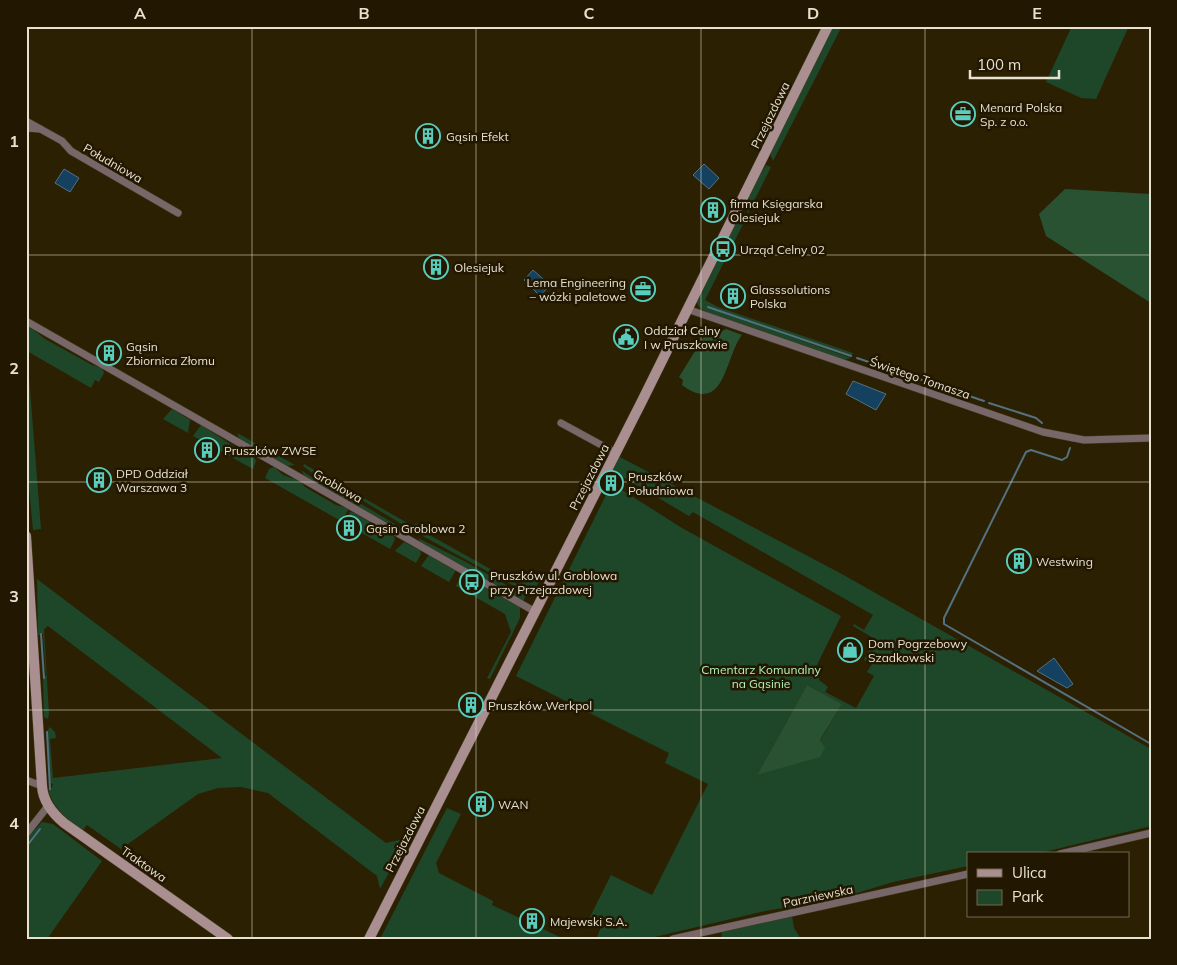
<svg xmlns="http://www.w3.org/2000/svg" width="1177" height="965" viewBox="0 0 1177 965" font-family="Mulish,sans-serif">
  <rect width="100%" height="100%" fill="#2c2003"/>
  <!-- green -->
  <g fill="#1e4729" fill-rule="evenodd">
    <polygon points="833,26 842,26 773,161 770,154"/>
    <polygon points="1072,26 1129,26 1096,99 1081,98 1046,82"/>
    <polygon points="766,165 771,167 748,213 744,202"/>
    <polygon points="738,220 745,220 705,300 718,307 853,353 852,356 708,307 851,358 844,360 706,312 699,307 696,300 720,250 723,251 725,248 722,246 735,222"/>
    <polygon points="30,327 45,339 92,365 102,368 104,373 99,382 95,380 91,388 27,351 41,529 33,530 26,456 26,328"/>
    <polygon points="172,409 190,420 188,433 163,419"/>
    <polygon points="201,425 241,451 253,454 256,461 253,469 193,436"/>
    <polygon points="237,433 295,465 287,466 240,440"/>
    <path d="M618,456L840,573L1151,749V826L1036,854H968V866L893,882L837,899L765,911L646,939H596L601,927L588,921L611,875L652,895L708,784L665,763L669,753L516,676L606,495L614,485L682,528L841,616L809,681L817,668L819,680L828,687L825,692L856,708L874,676L867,672L872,664L864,660L875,639L853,626L854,624L864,630L873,615L693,512L689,516L611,470ZM807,685L842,704L820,741L789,764L757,775Z"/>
    <polygon points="304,464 411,525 418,523 413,531 352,494 323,481 303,466"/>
    <polygon points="274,467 283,475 300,481 305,487 336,505 347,508 348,510 341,521 265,478 269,469"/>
    <polygon points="301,470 323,485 346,495 410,533 404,533 305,477"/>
    <path d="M350,512C359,512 379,531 393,535L395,539L390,549L346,524Z"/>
    <polygon points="423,526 426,533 517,584 535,575 541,578 532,594 529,594 419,534"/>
    <polygon points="418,538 466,562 526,596 523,601 421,543"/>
    <polygon points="404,542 420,550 421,554 416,563 395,551"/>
    <polygon points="429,555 456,570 449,582 421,566"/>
    <polygon points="462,574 471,579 470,582 474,585 476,582 520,607 520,618 490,679 487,678 511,632 505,614 456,586"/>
    <path d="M37,579L386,843L408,838L380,889L377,876L268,793L241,787L218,788L198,794L121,849L87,825L83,830C67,819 53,809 48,789H51L53,784L50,783L47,731L50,727L55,732L56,738L50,739L53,778L222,758L48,626L44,629L49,714L48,719L44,717L43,679L46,675L43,634L38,635Z"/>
    <polygon points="447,808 461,814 436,863 439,873 493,901 492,905 564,939 380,939"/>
    <polygon points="42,822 53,824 102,861 47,939 26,939 26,839"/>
    <polygon points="792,916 794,928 801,939 721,938 722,932"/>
  </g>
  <!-- forest -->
  <g fill="#285232">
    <polygon points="1065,189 1151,194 1151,303 1046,236 1039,214"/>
    <path d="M726,329L742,335C725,356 725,417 682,385L683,380L679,377L705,335L717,334Z"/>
    <polygon points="807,685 842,704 820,740 825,748 820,757 757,775"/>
  </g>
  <!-- water -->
  <g fill="#13415f" stroke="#537181">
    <polygon points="704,164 719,178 709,189 693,175"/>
    <polygon points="64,169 79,178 70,192 55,183"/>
    <polygon points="533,270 550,285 540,296 524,280"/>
    <polygon points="853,381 886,394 876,410 846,394"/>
    <polygon points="1054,658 1073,684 1067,688 1037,671"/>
  </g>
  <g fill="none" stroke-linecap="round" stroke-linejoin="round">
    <!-- stream -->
    <g stroke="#537181" stroke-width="2">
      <polyline points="708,307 851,356"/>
      <polyline points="857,358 984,401"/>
      <polyline points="989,403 1036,418 1042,423"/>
      <polyline points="1070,448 1067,457 1062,460 1031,450 1026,452 944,618 944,624 1151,744"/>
      <polyline points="41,634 44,678"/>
      <polyline points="47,732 50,789"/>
      <polyline points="26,847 40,829"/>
    </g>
    <defs>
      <g id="street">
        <polyline points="26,121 62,141 71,151 178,213"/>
        <polyline points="26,128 40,129"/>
        <polyline points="687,309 1043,432 1084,440 1151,438"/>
        <polyline points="26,321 534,611"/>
        <polyline points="561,423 616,453"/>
        <polyline points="26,780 42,786"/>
        <polyline points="26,834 48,806"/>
        <polyline points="1060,854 1151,833"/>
        <polyline points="673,939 968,874"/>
      </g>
      <g id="secondary">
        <path d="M26,536L42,786C43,802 52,813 64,823L228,939"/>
        <polyline points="369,939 642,401 828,26"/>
      </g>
    </defs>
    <!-- street casing -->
    <use href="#street" stroke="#463b20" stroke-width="8"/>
    <!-- secondary casing -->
    <use href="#secondary" stroke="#463b20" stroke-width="11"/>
    <!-- street -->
    <use href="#street" stroke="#786769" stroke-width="7"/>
    <!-- secondary -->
    <use href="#secondary" stroke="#aa8f91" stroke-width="10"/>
  </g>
  <!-- grid -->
  <path fill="none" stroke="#e8e1d0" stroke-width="1" stroke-opacity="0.55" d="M252,26V939M476,26V939M701,26V939M925,26V939M26,255H1151M26,482H1151M26,710H1151"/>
  <!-- icons -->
  <defs>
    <symbol id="office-ring" viewBox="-11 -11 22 22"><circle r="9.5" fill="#221700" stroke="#59cebe" stroke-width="1.5"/><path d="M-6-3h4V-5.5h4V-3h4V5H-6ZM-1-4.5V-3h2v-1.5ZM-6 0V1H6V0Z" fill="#59cebe"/></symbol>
    <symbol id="building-ring" viewBox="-11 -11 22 22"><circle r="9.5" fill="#221700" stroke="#59cebe" stroke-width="1.5"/><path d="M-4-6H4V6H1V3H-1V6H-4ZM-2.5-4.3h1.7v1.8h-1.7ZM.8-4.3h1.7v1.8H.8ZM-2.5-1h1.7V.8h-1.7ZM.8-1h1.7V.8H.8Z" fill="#59cebe"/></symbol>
    <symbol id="bus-ring" viewBox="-11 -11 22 22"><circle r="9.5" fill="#221700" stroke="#59cebe" stroke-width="1.5"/><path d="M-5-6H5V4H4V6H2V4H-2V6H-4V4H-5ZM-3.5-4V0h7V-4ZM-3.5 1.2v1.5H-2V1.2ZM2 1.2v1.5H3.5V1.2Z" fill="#59cebe"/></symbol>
    <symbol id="civic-ring" viewBox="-11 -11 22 22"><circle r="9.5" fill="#221700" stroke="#59cebe" stroke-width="1.5"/><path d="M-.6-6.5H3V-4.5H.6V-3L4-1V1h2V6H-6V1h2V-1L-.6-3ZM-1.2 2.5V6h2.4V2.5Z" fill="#59cebe"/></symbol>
    <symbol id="shop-ring" viewBox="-11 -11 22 22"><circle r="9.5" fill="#221700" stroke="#59cebe" stroke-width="1.5"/><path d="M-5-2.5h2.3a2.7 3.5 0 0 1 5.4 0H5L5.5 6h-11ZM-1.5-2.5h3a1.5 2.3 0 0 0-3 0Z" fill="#59cebe"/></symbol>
  </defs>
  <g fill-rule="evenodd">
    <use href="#office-ring" x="949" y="100" width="28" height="28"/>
    <use href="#building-ring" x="414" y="122" width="28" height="28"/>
    <use href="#building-ring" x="699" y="196" width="28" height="28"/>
    <use href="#bus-ring" x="709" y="235" width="28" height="28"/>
    <use href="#building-ring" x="422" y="253" width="28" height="28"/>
    <use href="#office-ring" x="629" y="275" width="28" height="28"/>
    <use href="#building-ring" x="719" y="282" width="28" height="28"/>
    <use href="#civic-ring" x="612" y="323" width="28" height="28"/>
    <use href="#building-ring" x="95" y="339" width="28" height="28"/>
    <use href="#building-ring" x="193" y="436" width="28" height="28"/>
    <use href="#building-ring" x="85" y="466" width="28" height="28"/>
    <use href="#building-ring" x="597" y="469" width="28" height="28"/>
    <use href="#building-ring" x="335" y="514" width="28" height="28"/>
    <use href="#building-ring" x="1005" y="547" width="28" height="28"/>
    <use href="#bus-ring" x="458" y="568" width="28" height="28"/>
    <use href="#shop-ring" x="836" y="636" width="28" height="28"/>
    <use href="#building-ring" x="457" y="691" width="28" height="28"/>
    <use href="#building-ring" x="467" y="790" width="28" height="28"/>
    <use href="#building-ring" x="518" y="907" width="28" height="28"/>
  </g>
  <g text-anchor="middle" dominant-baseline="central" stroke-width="5" stroke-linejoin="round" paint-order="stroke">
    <!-- poi labels -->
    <g font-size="12" fill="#e8e1d0" stroke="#221700" text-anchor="start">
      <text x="980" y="107">Menard Polska<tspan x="980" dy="14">Sp. z o.o.</tspan></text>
      <text x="446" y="136">Gąsin Efekt</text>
      <text x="730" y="203">firma Księgarska<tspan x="730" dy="14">Olesiejuk</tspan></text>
      <text x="740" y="249">Urząd Celny 02</text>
      <text x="454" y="267">Olesiejuk</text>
      <text x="626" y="282" text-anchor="end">Lema Engineering<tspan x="626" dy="14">– wózki paletowe</tspan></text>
      <text x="750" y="289">Glasssolutions<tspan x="750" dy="14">Polska</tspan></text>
      <text x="644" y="330">Oddział Celny<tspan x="644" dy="14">I w Pruszkowie</tspan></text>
      <text x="126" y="346">Gąsin<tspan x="126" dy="14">Zbiornica Złomu</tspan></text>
      <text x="224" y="450">Pruszków ZWSE</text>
      <text x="116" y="473">DPD Oddział<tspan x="116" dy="14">Warszawa 3</tspan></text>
      <text x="628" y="476">Pruszków<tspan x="628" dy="14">Południowa</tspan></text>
      <text x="366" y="528">Gąsin Groblowa 2</text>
      <text x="1036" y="561">Westwing</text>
      <text x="490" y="575">Pruszków ul. Groblowa<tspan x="490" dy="14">przy Przejazdowej</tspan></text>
      <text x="868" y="643">Dom Pogrzebowy<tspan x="868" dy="14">Szadkowski</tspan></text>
      <text x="488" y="705">Pruszków Werkpol</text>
      <text x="498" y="804">WAN</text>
      <text x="550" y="921">Majewski S.A.</text>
    </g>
    <!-- street labels -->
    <g font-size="12" fill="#e8e1d0" stroke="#221700">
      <text transform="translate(770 115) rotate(-64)">Przejazdowa</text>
      <text transform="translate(113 163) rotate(30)">Południowa</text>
      <text transform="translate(920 378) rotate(19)">Świętego Tomasza</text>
      <text transform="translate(589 477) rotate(-63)">Przejazdowa</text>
      <text transform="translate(338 486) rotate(30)">Groblowa</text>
      <text transform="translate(405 839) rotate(-63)">Przejazdowa</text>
      <text transform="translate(144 864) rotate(35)">Traktowa</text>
      <text transform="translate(818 896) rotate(-12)">Parzniewska</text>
    </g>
    <!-- park labels -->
    <g font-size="12" fill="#aef2bb" stroke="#221700">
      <text x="761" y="669">Cmentarz Komunalny<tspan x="761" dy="14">na Gąsinie</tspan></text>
    </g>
  </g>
  <!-- border -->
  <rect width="1177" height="965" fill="none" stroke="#221700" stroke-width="55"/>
  <!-- legend -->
  <rect x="967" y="852" width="162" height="65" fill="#221700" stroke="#716853"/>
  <rect x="977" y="869" width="25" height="8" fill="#aa8f91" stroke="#716853"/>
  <text x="1012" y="878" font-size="15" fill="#e8e1d0">Ulica</text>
  <rect x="977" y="890" width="25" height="15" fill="#1e4729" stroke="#716853"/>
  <text x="1012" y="902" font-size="15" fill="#e8e1d0">Park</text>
  <!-- scale -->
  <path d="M970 70v8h89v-8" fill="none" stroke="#e8e1d0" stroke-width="2.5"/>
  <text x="977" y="70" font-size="15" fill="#e8e1d0" stroke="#221700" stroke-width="4" paint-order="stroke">100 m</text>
  <rect x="28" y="28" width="1122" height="910" fill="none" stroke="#e8e1d0" stroke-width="2"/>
  <g font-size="16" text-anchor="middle" font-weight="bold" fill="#e8e1d0">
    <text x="140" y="19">A</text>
    <text x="364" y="19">B</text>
    <text x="589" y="19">C</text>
    <text x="813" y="19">D</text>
    <text x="1037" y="19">E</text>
    <text x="14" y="147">1</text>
    <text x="14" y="374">2</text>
    <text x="14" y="602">3</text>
    <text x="14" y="829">4</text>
  </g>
</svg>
